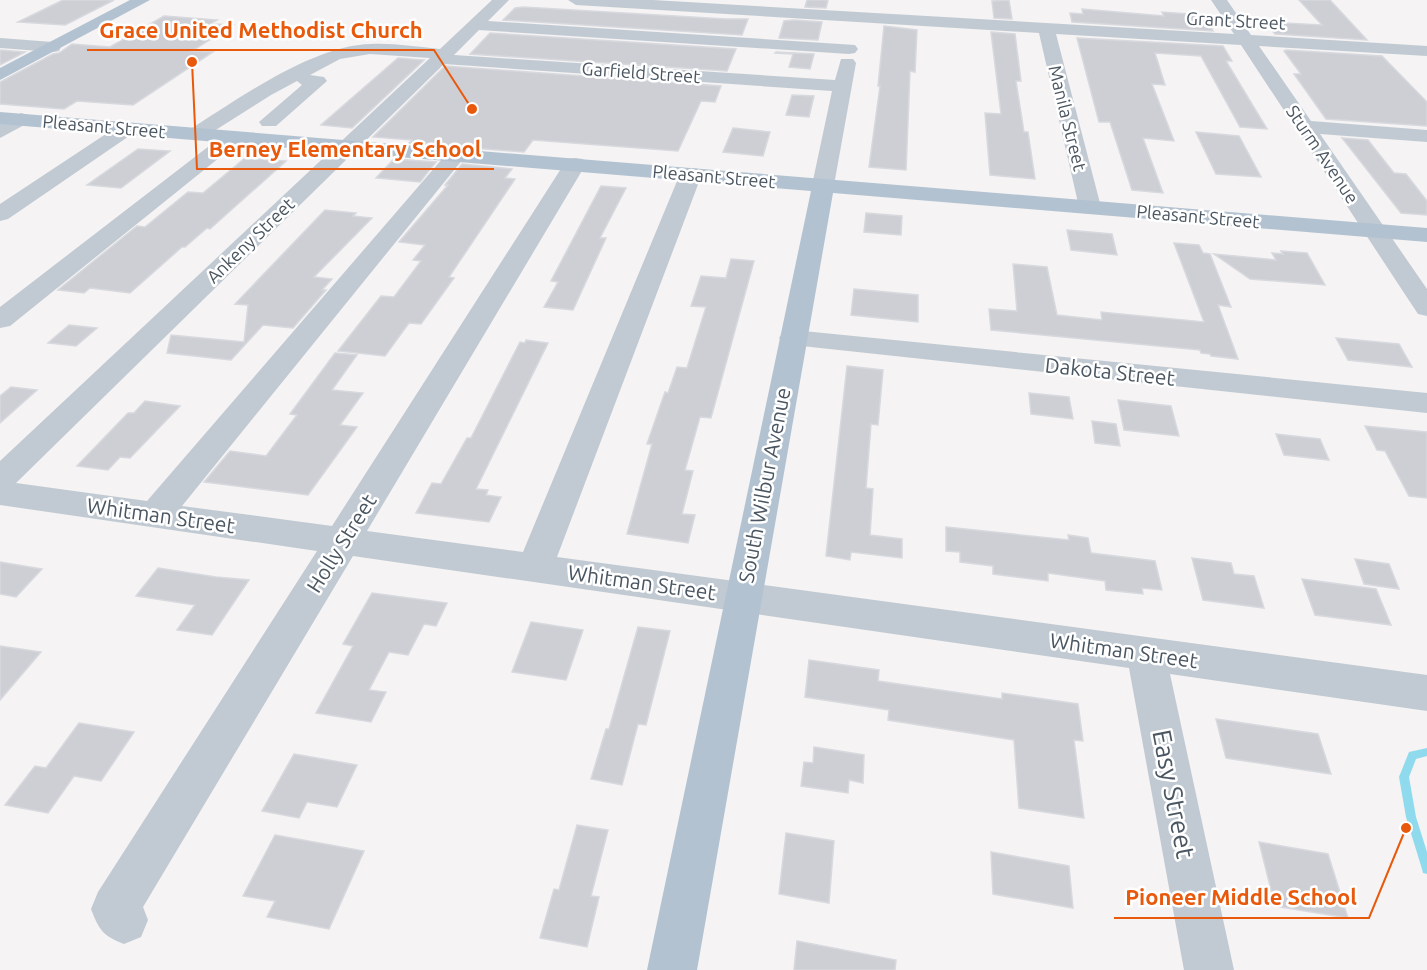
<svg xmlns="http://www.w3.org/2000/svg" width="1427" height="970" viewBox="0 0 1427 970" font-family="Ubuntu,sans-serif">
  <rect width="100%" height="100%" fill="#f5f3f3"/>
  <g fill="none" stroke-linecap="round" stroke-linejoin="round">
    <!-- stream -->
    <polygon fill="#90daee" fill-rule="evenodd" points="1427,748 1427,756 1416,759 1409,777 1416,817 1427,852 1427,874 1423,873 1422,869 1406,817 1399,777 1409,752"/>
  </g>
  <!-- building -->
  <g fill="#cdcfd5" stroke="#d7d9de" stroke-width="1.5">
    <polygon points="63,0 114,0 65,25 18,22"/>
    <polygon points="807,0 828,0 826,8 805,7"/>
    <polygon points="1009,0 1012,19 994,18 992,1"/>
    <polygon points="1299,0 1330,0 1367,40 1275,34 1265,22 1322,25"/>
    <polygon points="523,7 726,19 748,19 742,35 503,20 515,8"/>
    <polygon points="1082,9 1164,16 1162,12 1203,15 1213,31 1072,22 1070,13 1083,14"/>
    <polygon points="164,16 217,20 210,24 233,25 192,51 213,52 133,105 77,101 64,109 0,104 0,82 53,54 59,53 72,44 110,47"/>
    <polygon points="794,20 822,22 818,40 779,38 784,21"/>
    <polygon points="884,26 917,30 915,72 910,71 906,170 869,167 880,86 878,86"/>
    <polygon points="991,32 1015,34 1021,81 1016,81 1024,132 1028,132 1035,179 990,175 985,113 1001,114"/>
    <polygon points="490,33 736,49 727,71 470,54"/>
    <polygon points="1077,38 1223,46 1232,61 1226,61 1267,129 1240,127 1201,56 1155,53 1165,85 1152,84 1174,141 1143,138 1163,193 1132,190 1110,122 1099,122"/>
    <polygon points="0,50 25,52 0,65"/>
    <polygon points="1286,50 1382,56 1427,102 1427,126 1326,119 1294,74 1301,74 1284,51"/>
    <polygon points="776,52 814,54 810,69 789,67 793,54 775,53"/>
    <polygon points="398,58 424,60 352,128 321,125"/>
    <polygon points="445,66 721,86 715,102 701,101 678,151 533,140 524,152 409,143 412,140 373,137"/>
    <polygon points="792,95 814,96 809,117 786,115"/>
    <polygon points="733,128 770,132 763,156 723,152"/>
    <polygon points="1196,132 1239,136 1261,177 1216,174"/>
    <polygon points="1342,138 1368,140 1394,173 1406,174 1427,201 1427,215 1401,213"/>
    <polygon points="138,149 170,151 121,188 87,185"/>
    <polygon points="245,158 286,161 210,229 207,228 185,247 182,247 130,293 90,288 84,293 58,290 137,226 145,227 188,192 203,193"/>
    <polygon points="394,159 436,162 420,182 376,178"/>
    <polygon points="462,164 512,169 505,178 515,179 449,277 454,278 421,324 409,323 385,356 338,351 381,296 394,297 421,261 413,260 425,245 399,242 448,185 445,185"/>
    <polygon points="601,186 626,188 600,238 606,238 573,310 544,307 558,282 551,281"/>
    <polygon points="325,210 356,213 353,216 372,218 314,277 332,279 322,290 326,290 293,328 263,325 231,360 167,353 171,335 244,342 248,305 235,304"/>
    <polygon points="866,213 902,216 901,235 864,232"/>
    <polygon points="1067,230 1112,234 1117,255 1071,250"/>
    <polygon points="1174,243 1199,245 1203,253 1210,254 1231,307 1218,305 1238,359 1211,356 1210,354 1201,353 1200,350 991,330 989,309 1017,311 1013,264 1047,267 1057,315 1102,320 1101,312 1204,322"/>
    <polygon points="1281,251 1307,253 1325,285 1250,279 1214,254 1276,260 1272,253 1283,254"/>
    <polygon points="731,259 754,261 711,418 700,417 685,470 693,471 682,514 695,515 688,543 627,534 652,444 647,444 665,392 668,393 677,367 687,368 706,307 691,306 701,276 726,278"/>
    <polygon points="854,289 918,295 918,322 851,315"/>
    <polygon points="69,325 97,328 76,346 48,343"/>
    <polygon points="1336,338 1399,344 1412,367 1348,360"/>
    <polygon points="526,340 548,343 476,489 488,490 486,495 501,497 489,522 416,513 432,483 441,484 467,438 471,438 520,342 525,343"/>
    <polygon points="335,353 357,355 332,390 363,393 340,425 357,427 308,495 204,482 230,451 266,456 297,415 290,414"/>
    <polygon points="847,366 883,370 878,425 871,424 866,488 873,489 870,535 902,539 902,558 851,552 850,560 826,556"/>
    <polygon points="11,387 37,390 0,423 0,396"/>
    <polygon points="1029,393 1069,397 1073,419 1031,414"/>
    <polygon points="1118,400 1171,406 1179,436 1124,430"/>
    <polygon points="145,401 180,406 130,458 120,457 108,470 77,466 128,413 134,413"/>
    <polygon points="1092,421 1116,424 1120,446 1095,443"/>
    <polygon points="1365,426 1427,432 1427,498 1409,496 1385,451 1377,450"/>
    <polygon points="1276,434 1320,439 1329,460 1284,455"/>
    <polygon points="946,527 1069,540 1068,535 1088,538 1091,553 1155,561 1162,590 1142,588 1143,594 1106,590 1105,581 1048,573 1048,581 993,574 993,566 960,562 960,552 946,551"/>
    <polygon points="1192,558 1231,563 1234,574 1254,576 1264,608 1203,600"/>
    <polygon points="1355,559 1389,564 1399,589 1364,584"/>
    <polygon points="0,562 42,569 16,597 0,594"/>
    <polygon points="158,568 216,577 249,580 212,635 177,630 195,605 136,596"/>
    <polygon points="1302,579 1376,589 1391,625 1315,615"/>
    <polygon points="372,593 447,603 436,626 424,624 408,655 389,652 369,690 386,692 371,722 316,713 353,646 343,644"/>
    <polygon points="531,622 583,630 566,680 512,672"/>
    <polygon points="638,627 670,631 646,725 638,724 622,785 591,779 606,729 609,729"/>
    <polygon points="0,646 41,652 0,700"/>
    <polygon points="809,660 879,670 878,681 1002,699 1002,693 1078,704 1083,741 1074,740 1084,818 1019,808 1014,740 888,720 889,710 805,697"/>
    <polygon points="1216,719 1318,734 1331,774 1226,758"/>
    <polygon points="79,723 134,732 101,781 74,776 48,813 5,805 35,766 46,768"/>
    <polygon points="814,747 864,755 863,783 849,780 848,793 801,786 804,762 813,763"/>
    <polygon points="294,754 357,765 337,807 307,802 299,818 262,811"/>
    <polygon points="577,825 608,830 591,896 599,897 587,947 540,938 554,889 559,890"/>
    <polygon points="786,833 834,841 829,903 779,894"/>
    <polygon points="275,835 364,851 329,929 267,917 275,901 243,896"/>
    <polygon points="1259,842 1328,854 1348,918 1275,906"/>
    <polygon points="991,852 1069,866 1073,908 993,894"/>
    <polygon points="797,941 896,960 895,970 794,970"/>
  </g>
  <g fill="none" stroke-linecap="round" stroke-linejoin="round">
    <!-- minor -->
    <g fill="#c1cad2" fill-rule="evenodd">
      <path d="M492,0H509L488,21L855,45L858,49L855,53L849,54L479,30L454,55L835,80L841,59H853L856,63L834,185L831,190L823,192L815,190L812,185L832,91L444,64L16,483L147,501L449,151L456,149L463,151L466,155L463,159L182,506L332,526L564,164L567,159L575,158L583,159L586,164L367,531L523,552L680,174L683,169L691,168L699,169L702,174L557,557L1427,675V711L1170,674L1234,970H1184L1129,668L353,556L143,907L148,920L141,937L124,944C103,936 99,930 91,909L98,892L317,551L0,505V461L430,58L370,54L340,59L310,75L324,77L327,81L276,126H262L259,122L302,85L297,81L271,95L203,138H189L186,134L189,130C238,99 313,45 371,44C394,43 418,47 440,49Z"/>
      <polygon points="568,0 653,0 1234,34 1211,0 1227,0 1251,35 1427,46 1427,56 1259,46 1311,121 1427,130 1427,142 1320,134 1427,289 1427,316 1418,314 1414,308 1241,45 1056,34 1101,207 1098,212 1090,214 1082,212 1079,207 1039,33 576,5"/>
      <polygon points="0,38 53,42 59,43 61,47 59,51 53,52 0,48"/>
      <polygon points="21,113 28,115 31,119 28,123 0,138 0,123"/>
      <polygon points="128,122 135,124 138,128 135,132 8,219 0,221 0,204 121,124"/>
      <polygon points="233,131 240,133 243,137 240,141 10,326 0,328 0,307 226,133"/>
      <polygon points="793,330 1427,393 1427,413 783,344 779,338 783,332"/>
    </g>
    <!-- major -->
    <g fill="#b3c2d1" fill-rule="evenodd">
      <polygon points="130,0 150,0 0,80 0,68"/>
      <polygon points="0,112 1427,228 1427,242 833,193 697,970 647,970 811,191 0,124"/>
    </g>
  </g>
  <g text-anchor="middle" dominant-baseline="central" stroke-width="5" stroke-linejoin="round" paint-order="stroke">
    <!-- far-street labels -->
    <g font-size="18" fill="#4a5661" stroke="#fff">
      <text transform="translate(1236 20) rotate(3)">Grant Street</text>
      <text transform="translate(641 72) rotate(4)">Garfield Street</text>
      <text transform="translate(1068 118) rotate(76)">Manila Street</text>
      <text transform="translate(104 126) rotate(5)">Pleasant Street</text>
      <text transform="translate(1323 154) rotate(56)">Sturm Avenue</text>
      <text transform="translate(714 176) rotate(5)">Pleasant Street</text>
      <text transform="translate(1198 216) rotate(5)">Pleasant Street</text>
      <text transform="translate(250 240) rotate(-44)">Ankeny Street</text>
    </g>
    <!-- street labels -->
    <g font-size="21" fill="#4a5661" stroke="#fff">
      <text transform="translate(1110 371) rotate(6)">Dakota Street</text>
      <text transform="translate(764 485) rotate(-79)">South Wilbur Avenue</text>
      <text transform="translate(161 515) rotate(8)">Whitman Street</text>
      <text transform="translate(341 543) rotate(-58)">Holly Street</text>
      <text transform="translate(642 582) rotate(8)">Whitman Street</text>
      <text transform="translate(1124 650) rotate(8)">Whitman Street</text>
    </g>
    <!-- near-street labels -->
    <g font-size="26" fill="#4a5661" stroke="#fff">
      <text transform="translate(1174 794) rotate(79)">Easy Street</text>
    </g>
  </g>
  <!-- callouts -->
  <path fill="none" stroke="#e8590c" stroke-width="2" d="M472 109L434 50H87M192 62L197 169H494M1406 828L1369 918H1114"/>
  <g fill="#e8590c" stroke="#fff" stroke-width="2">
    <circle cx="472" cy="109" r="6"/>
    <circle cx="192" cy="62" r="6"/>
    <circle cx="1406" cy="828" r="6"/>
  </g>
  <g font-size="22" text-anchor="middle" font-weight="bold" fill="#e8590c" stroke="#fff" stroke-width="5" stroke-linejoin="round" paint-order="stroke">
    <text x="261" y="38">Grace United Methodist Church</text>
    <text x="345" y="157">Berney Elementary School</text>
    <text x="1241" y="905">Pioneer Middle School</text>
  </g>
</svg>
